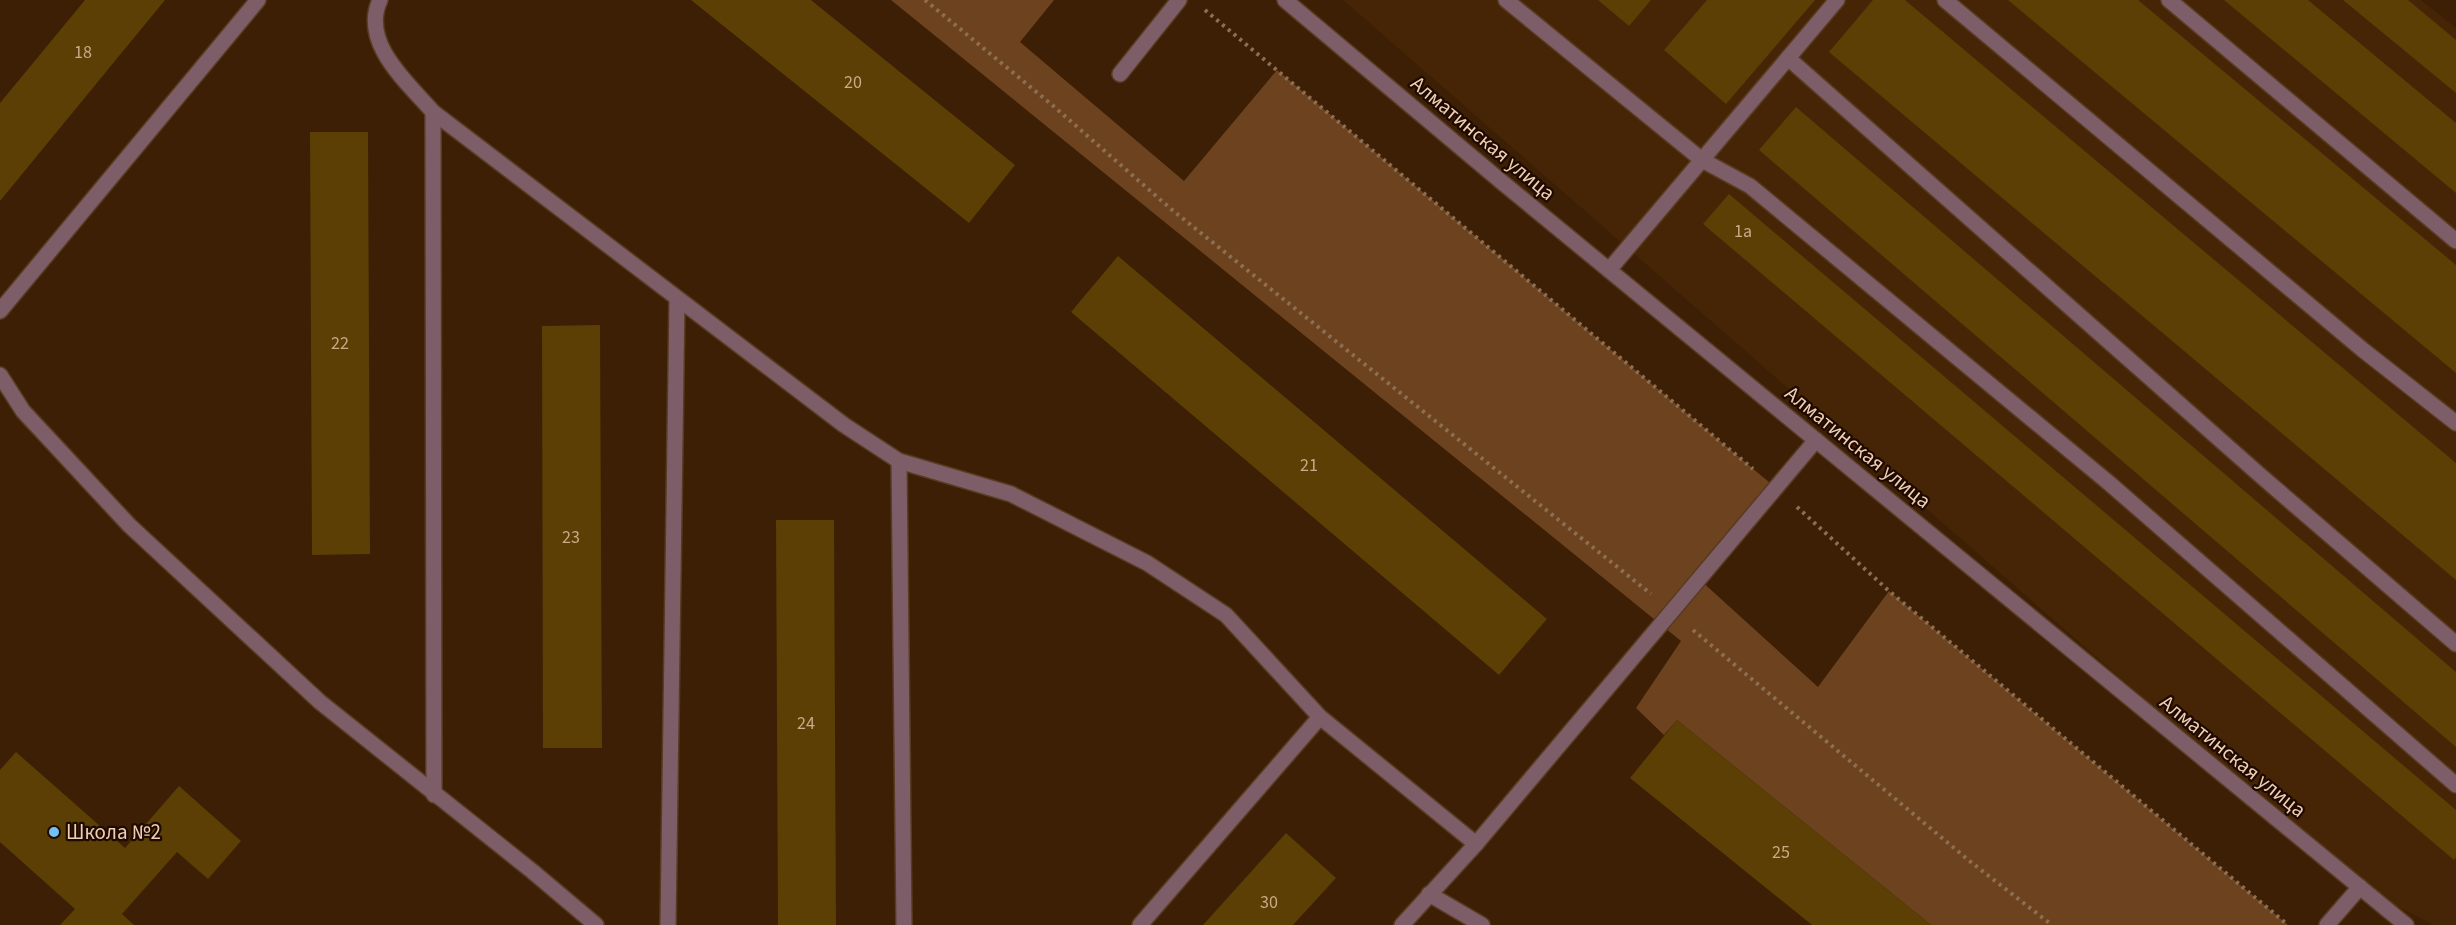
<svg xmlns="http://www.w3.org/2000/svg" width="2456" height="925" viewBox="0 0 2456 925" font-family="'Source Sans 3',sans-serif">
  <rect width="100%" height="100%" fill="#3c1f04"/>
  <!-- built -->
  <polygon fill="#462506" points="1343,0 2421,0 2456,28 2456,925 2434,925 2360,887"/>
  <!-- green -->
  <polygon fill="#6d431f" points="891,0 1054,0 1020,42 1184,181 1277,70 1776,488 1699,579 1818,687 1889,591 2288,925 1931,925 1677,720 1664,735 1636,708 1681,641"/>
  <!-- building -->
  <g fill="#5b3f04">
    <polygon points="85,0 165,0 0,201 0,103"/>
    <polygon points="691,0 811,0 1015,165 969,223"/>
    <polygon points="1598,0 1651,0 1629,26"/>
    <polygon points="1707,0 1815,0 1726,104 1664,50"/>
    <polygon points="1873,0 1905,0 2456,463 2456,580 1829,52"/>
    <polygon points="2008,0 2138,0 2456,265 2456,373"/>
    <polygon points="2224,0 2308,0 2456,123 2456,193"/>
    <polygon points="2343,0 2408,0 2456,40 2456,93"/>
    <polygon points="1796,107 2456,672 2456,747 1759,150"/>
    <polygon points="310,132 368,132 370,554 312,555"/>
    <polygon points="1729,194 2456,810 2456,857 2454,860 1703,224"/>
    <polygon points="1118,256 1547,619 1499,675 1071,312"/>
    <polygon points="600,325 602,748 543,748 542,326"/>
    <polygon points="776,520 834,520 836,925 778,925"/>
    <polygon points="1677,720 1931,925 1812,925 1630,778"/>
    <polygon points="16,752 125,848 179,786 241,841 208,879 177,852 122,914 134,925 60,925 75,909 0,842 0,770"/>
    <polygon points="1286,833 1336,878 1293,925 1203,925"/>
  </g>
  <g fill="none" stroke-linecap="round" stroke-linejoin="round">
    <defs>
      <g id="minor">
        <path d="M380,0C360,43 408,83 433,112L844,425L899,461L1011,494L1147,563L1226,615L1320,717L1476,844"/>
        <polyline points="1285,0 1503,183 2406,925"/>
        <polyline points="1506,0 1702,160 1750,186 2109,483 2456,785"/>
        <polyline points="1945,0 2363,350 2456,423"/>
        <polyline points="2169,0 2456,241"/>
        <polyline points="1788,58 2261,476 2456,644"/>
        <polyline points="1120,74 1179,0"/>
        <polyline points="433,112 434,795"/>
        <polyline points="1609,270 1837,0"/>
        <polyline points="0,311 258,0"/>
        <polyline points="0,375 23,411 129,525 320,702 532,871 596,925"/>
        <polyline points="899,461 904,925"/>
        <polyline points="1429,894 1482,925"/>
        <polyline points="668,925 677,299"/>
        <polyline points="1140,925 1320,717"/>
        <polyline points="1402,925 1476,844 1816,440"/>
        <polyline points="2327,925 2360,887"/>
      </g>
    </defs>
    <!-- minor casing -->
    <use href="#minor" stroke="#583b20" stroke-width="18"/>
    <!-- path -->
    <g stroke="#8d6f54" stroke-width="4" stroke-dasharray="3 4.5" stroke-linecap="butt">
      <polyline points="925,0 1051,104 1171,209 1651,594"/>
      <polyline points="1205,10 1753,469"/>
      <polyline points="1797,507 1889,591 2288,925"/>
      <polyline points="1693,630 1972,863 2052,925"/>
    </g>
    <!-- minor -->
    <use href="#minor" stroke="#7d5d67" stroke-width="15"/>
  </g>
  <!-- markers -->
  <circle fill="#73c1f5" stroke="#1f0a00" stroke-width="2" cx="54" cy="832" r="6"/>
  <g text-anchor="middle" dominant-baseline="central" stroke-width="4.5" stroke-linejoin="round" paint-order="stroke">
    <!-- number labels -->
    <g font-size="18" fill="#c9aa89">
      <text x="83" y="52">18</text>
      <text x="853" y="82">20</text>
      <text x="1743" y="231">1а</text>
      <text x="340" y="343">22</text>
      <text x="1309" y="465">21</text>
      <text x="571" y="537">23</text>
      <text x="806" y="723">24</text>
      <text x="1781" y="852">25</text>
      <text x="1269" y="902">30</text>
    </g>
    <!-- street labels -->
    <g font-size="21" fill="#eeceb5" stroke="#1f0a00">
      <text transform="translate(1483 138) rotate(40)">Алматинская улица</text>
      <text transform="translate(1858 447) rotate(39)">Алматинская улица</text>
      <text transform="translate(2233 756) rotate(39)">Алматинская улица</text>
    </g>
    <!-- poi labels -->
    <g font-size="21" fill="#eeceb5" stroke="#1f0a00" text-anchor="start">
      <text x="66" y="832">Школа №2</text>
    </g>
  </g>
</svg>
